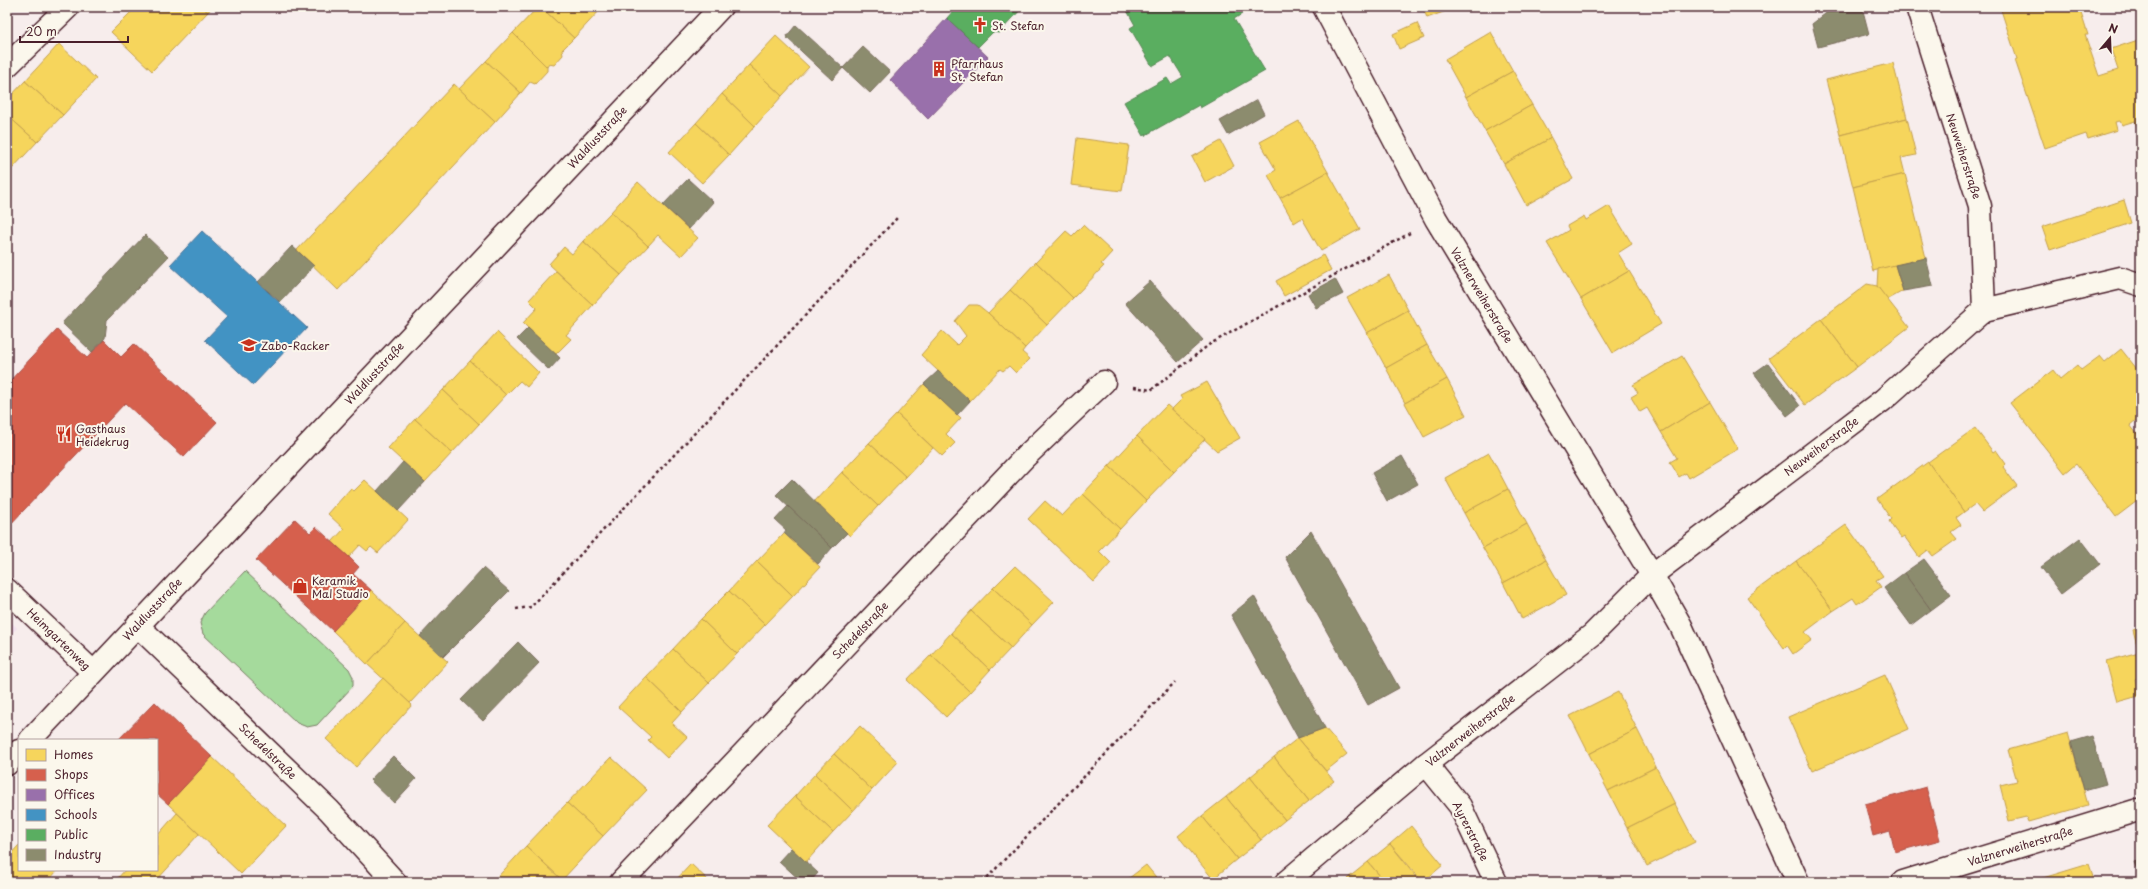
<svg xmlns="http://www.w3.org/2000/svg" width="2148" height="889" viewBox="0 0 2148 889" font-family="'Playpen Sans',sans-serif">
  <rect width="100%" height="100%" fill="#f7edec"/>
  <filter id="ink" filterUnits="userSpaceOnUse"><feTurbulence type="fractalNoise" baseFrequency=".025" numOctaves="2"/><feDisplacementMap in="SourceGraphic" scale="8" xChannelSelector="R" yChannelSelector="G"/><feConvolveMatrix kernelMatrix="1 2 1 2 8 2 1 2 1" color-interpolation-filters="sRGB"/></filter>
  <g filter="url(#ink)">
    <!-- built -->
    <polygon fill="#f2e0ed" points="7,618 17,628 7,638"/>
    <!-- green -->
    <polygon fill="#a5da9c" stroke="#787c64" points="245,571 349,669 353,677 353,686 317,725 307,727 297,723 203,634 200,623 205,613"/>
    <!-- homes -->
    <g fill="#f6d55c" stroke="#c29e4d">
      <polygon points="136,7 202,7 208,12 152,71 111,32"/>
      <polygon points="202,7 212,7 208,12"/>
      <polygon points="538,7 541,7 574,38 562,50 563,55 554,65 549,64 547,67 513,33"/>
      <polygon points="541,7 598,7 601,9 574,38"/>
      <polygon points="1423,7 1457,7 1427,18"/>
      <polygon points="2000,7 2079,7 2088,35 2085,35 2099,76 2118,70 2111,49 2141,39 2141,137 2135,121 2122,125 2120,121 2115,122 2117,130 2088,139 2086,134 2045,148 2015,60 2017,59"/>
      <polygon points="1417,23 1424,38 1399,49 1393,34"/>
      <polygon points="1491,32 1513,71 1466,97 1445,59"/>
      <polygon points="513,33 547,67 547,71 535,84 530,82 521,93 486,61"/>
      <polygon points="776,36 809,67 782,96 749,65"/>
      <polygon points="59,44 96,79 63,115 25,81"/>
      <polygon points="486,61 521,93 495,122 459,89"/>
      <polygon points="1893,63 1907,118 1840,135 1826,80"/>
      <polygon points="749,65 782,96 755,126 722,94"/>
      <polygon points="1513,71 1532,105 1485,131 1466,97"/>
      <polygon points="25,81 63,115 37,142 7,115 7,100"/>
      <polygon points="454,84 495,122 338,290 297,250"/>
      <polygon points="722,94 755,126 729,155 696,123"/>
      <polygon points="1532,105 1551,138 1504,164 1485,131"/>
      <polygon points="7,115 37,142 11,170 7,166"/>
      <polygon points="1907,118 1916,155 1901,158 1905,174 1853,187 1840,135"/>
      <polygon points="1299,121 1328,172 1280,198 1268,175 1276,170 1260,142"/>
      <polygon points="696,123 729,155 702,183 669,152"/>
      <polygon points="1077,138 1129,145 1122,191 1071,185"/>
      <polygon points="1551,138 1573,179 1526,205 1504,164"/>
      <polygon points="1221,141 1234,166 1205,182 1192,157"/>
      <polygon points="7,166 11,170 7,175"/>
      <polygon points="1328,172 1360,229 1321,251 1302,218 1294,223 1280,198"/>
      <polygon points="1905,174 1926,258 1873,271 1853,187"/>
      <polygon points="638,182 698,238 681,256 658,235 648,246 611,212"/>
      <polygon points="2124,200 2131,223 2050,250 2042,227"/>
      <polygon points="1609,206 1632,244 1618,253 1629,271 1581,299 1547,243 1569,230 1567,226 1584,216 1586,220"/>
      <polygon points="611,212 648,246 621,275 583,241"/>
      <polygon points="1083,225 1112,252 1101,264 1104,266 1073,298 1036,262 1066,231 1072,236"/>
      <polygon points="583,241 621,275 593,305 549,264 564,247 572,254"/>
      <polygon points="1323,255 1331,270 1284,296 1276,281"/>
      <polygon points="1036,262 1073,298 1047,325 1010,290"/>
      <polygon points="1895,265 1903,291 1887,300 1877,286 1878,269"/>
      <polygon points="556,271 593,305 566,335 571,339 555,355 523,323 537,308 529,300"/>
      <polygon points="1629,271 1661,324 1613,353 1581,299"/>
      <polygon points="1389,275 1408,310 1367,333 1347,298"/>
      <polygon points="1867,284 1877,286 1909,327 1857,367 1821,319"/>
      <polygon points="1010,290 1047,325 1025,348 988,313"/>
      <polygon points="969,305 978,305 988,313 1025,348 1022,352 1030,359 1016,373 1009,366 1003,371 1000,369 970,401 921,355 942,331 957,345 966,336 955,321"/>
      <polygon points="1408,310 1427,345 1386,368 1367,333"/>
      <polygon points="1821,319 1857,367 1805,405 1769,358"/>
      <polygon points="497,332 539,373 527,387 520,381 506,395 470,361"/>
      <polygon points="1427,345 1447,379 1405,403 1386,368"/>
      <polygon points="2121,349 2141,374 2141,416 2130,425 2141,439 2141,498 2116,517 2076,464 2065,473 2010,403 2053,370 2060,379 2077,365 2081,370 2100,356 2105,362"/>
      <polygon points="1682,356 1710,402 1661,432 1647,408 1640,412 1631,397 1638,393 1633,385"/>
      <polygon points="470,361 506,395 479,424 443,390"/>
      <polygon points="1447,379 1466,415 1424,437 1405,403"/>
      <polygon points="1207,382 1240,438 1217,451 1172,409 1182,399 1180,396"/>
      <polygon points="924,384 961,418 946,434 955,443 942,456 897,414"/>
      <polygon points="443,390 479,424 452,453 415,419"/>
      <polygon points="1710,402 1738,449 1689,478 1686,473 1679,477 1670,462 1677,458 1661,432"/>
      <polygon points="1167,405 1205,439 1174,472 1137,436"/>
      <polygon points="897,414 933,448 906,477 869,443"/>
      <polygon points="415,419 452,453 425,482 388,448"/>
      <polygon points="1975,428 1993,452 1996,450 2006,464 2003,467 2017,486 1982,512 1975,504 1964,512 1928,462"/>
      <polygon points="1137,436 1174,472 1146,501 1109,466"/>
      <polygon points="869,443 906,477 878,506 842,472"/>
      <polygon points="1489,453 1508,489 1464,513 1445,478"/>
      <polygon points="1928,462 1964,512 1956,518 1961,525 1951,532 1957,539 1933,556 1928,550 1919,557 1904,536 1901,538 1894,529 1889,521 1891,519 1877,499"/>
      <polygon points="1109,466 1146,501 1120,529 1083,494"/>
      <polygon points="842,472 878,506 850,536 814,502"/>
      <polygon points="365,480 408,520 378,553 371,547 367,551 360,545 349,557 332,542 344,529 328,514 351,488 354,491"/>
      <polygon points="1508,489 1527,524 1483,548 1464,513"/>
      <polygon points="1083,494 1120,529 1099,551 1111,563 1094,582 1028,519 1045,501 1062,516"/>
      <polygon points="1527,524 1546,560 1503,583 1483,548"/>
      <polygon points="1846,525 1883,576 1876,580 1881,587 1857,604 1853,598 1833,611 1796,561"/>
      <polygon points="784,533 820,567 793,596 757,561"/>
      <polygon points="1546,560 1566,595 1522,619 1503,583"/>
      <polygon points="757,561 793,596 765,625 729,591"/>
      <polygon points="1796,561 1833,611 1805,632 1812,640 1793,654 1787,645 1784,648 1747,597"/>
      <polygon points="1015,566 1054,602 1032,625 993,588"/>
      <polygon points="993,588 1032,625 1011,648 971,611"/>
      <polygon points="371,590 405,623 367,664 333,631"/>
      <polygon points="729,591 765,625 737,654 701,619"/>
      <polygon points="971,611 1011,648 990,670 951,633"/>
      <polygon points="701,619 737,654 709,683 673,649"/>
      <polygon points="405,623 448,662 410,703 367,664"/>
      <polygon points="2141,627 2141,660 2133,630"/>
      <polygon points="951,633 990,670 970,692 931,655"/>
      <polygon points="673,649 709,683 682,712 646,677"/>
      <polygon points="2139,652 2141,677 2135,679 2139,696 2117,702 2106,661"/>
      <polygon points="931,655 970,692 946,717 907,680"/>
      <polygon points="1885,675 1909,729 1812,771 1788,717"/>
      <polygon points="646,677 682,712 672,723 687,737 667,758 648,740 651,737 618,707"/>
      <polygon points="383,678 412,705 356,767 326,739"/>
      <polygon points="1618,692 1637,729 1589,754 1570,716"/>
      <polygon points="860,726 898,762 872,790 834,754"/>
      <polygon points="1325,728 1347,754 1326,771 1298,738"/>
      <polygon points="1637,729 1656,767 1608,791 1589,754"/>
      <polygon points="2068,733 2088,805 2028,822 2026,817 2009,821 2000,785 2017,781 2008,750"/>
      <polygon points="1298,738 1334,781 1309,801 1274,757"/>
      <polygon points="834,754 872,790 853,811 815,774"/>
      <polygon points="212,757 286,826 241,874 168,804"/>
      <polygon points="611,757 647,790 603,836 567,803"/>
      <polygon points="1274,757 1309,801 1285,820 1250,777"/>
      <polygon points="1656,767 1675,804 1627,828 1608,791"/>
      <polygon points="815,774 853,811 833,832 795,796"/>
      <polygon points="1250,777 1285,820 1261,840 1226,797"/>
      <polygon points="795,796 833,832 806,862 767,825"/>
      <polygon points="1226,797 1261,840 1237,859 1202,816"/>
      <polygon points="567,803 603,836 562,880 526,846"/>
      <polygon points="1675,804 1695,842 1647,866 1627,828"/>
      <polygon points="177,813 199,834 155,882 121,882 117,879 125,870 157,870 157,836"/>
      <polygon points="1202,816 1237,859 1213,879 1178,836"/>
      <polygon points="1411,826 1443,865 1423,882 1390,844"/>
      <polygon points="1390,844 1421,882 1385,882 1368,862"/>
      <polygon points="19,845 19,870 58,870 47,882 15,882 7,875 7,858"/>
      <polygon points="526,846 562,880 560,882 493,882"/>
      <polygon points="1368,862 1385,882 1349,882 1347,879"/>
      <polygon points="691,864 710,882 674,882"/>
      <polygon points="2089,864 2095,882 2034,882 2033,881"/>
      <polygon points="1146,865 1160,882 1124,882"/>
      <polygon points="7,875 15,882 7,882"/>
    </g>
    <!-- shops -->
    <g fill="#d6604d" stroke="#ac4c43">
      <polygon points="57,330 87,358 104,340 121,357 134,344 217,422 184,457 125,403 7,528 7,384"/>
      <polygon points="295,519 310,533 316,527 349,557 359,567 353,574 371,590 333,631 256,560"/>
      <polygon points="155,702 212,757 168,804 157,794 157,740 118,740"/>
      <polygon points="1926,787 1940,840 1895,852 1890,831 1873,836 1865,804"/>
    </g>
    <!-- offices -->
    <polygon fill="#9970ab" stroke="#815885" points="947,18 988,57 928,119 890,80"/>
    <!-- schools -->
    <polygon fill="#4393c3" stroke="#457095" points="202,231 307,328 253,385 205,340 227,317 170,265"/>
    <!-- public -->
    <g fill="#5aae61" stroke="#558351">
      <polygon points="954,7 1023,7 999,33 993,32 978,47 947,18 955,9"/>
      <polygon points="1125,7 1238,7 1242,14 1234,19 1265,71 1200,108 1199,105 1144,136 1124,102 1167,78 1171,84 1183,77 1170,56 1152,66 1130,28 1135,25"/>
    </g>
    <!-- industry -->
    <g fill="#8c8c6e" stroke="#786b5a">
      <polygon points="1834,7 1862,7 1869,34 1818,47 1812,24"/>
      <polygon points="796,25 843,68 832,80 786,37"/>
      <polygon points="863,47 890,72 870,93 843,68"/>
      <polygon points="1257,100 1264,114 1228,135 1220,121"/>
      <polygon points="688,179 713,202 689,229 663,205"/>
      <polygon points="145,235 168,257 107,320 105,338 92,352 62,323"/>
      <polygon points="292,246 314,266 280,302 258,282"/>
      <polygon points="1926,258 1933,286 1903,291 1895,265"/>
      <polygon points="1335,279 1343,294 1316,308 1308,294"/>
      <polygon points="1150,281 1203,340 1178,362 1125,303"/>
      <polygon points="528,328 560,358 549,370 517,339"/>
      <polygon points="1768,363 1800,406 1787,416 1754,373"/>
      <polygon points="938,371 970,401 957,415 924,384"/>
      <polygon points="1402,456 1418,484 1387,501 1372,473"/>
      <polygon points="403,462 425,482 398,511 377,491"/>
      <polygon points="792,479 847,533 832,548 776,495"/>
      <polygon points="788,506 832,548 818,564 784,533 786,530 775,520"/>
      <polygon points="1311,531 1399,688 1368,705 1285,557"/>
      <polygon points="2080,538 2100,564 2061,594 2041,567"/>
      <polygon points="1924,559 1951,595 1931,610 1904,573"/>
      <polygon points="483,568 509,591 443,657 420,636"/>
      <polygon points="1904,573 1931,610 1911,625 1884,588"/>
      <polygon points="1254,596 1325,728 1298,738 1231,615"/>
      <polygon points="518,642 539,663 483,721 461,700"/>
      <polygon points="2092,736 2106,784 2084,790 2071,742"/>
      <polygon points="393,756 416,779 394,803 370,780"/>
      <polygon points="791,848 818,873 810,882 802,882 779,861"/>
      <polygon points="2141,860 2141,878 2135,862"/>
    </g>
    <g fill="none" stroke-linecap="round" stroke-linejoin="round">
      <defs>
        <g id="minor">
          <polyline points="1324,7 1436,219 1652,575 1681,626 1798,882"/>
          <polyline points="7,66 68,7"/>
          <polyline points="1984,310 2120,278 2141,285"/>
          <polyline points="7,590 93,672"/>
          <polyline points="137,625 329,810 395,882"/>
          <polyline points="30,740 721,7"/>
          <polyline points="7,764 19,751"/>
          <polyline points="1426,764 1460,806 1496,882"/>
          <polyline points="621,882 1025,457 1104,382"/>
          <polyline points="1286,882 1426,764 1592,635 1652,575 1883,400 1984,310 1980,206 1917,7"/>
          <polyline points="1903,882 2138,810"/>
        </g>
      </defs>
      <!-- minor casing -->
      <use href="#minor" stroke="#4a1f2b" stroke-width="25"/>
      <!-- path -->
      <g stroke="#4a1f2b" stroke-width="2.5" stroke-dasharray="3 3" stroke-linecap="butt">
        <polyline points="1134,387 1151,390 1210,344 1410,233"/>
        <polyline points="516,609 531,607 897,218"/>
        <polyline points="983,882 1175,682"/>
      </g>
      <!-- minor -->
      <use href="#minor" stroke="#fbf7ec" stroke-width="22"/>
    </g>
  </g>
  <!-- icons -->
  <defs>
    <symbol id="church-bare" viewBox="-9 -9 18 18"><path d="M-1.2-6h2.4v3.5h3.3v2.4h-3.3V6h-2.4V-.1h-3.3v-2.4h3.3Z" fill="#c8321e" stroke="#fbf7ec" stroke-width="2.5" paint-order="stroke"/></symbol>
    <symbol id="building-bare" viewBox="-9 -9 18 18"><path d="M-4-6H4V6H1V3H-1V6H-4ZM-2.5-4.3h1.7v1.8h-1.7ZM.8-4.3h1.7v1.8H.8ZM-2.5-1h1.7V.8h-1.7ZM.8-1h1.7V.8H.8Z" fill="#c8321e" stroke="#fbf7ec" stroke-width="2.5" paint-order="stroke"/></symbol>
    <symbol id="school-bare" viewBox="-9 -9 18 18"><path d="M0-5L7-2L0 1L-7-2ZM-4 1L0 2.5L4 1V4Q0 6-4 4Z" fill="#c8321e" stroke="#fbf7ec" stroke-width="2.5" paint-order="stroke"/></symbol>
    <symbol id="restaurant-bare" viewBox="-9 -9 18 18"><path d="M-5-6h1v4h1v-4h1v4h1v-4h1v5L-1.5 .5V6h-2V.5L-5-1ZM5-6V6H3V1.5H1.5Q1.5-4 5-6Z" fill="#c8321e" stroke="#fbf7ec" stroke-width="2.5" paint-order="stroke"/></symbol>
    <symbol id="shop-bare" viewBox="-9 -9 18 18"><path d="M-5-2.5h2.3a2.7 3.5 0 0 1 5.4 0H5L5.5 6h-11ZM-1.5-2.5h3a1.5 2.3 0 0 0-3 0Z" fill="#c8321e" stroke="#fbf7ec" stroke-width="2.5" paint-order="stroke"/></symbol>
  </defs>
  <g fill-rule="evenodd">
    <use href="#church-bare" x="969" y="14" width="22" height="22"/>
    <use href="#building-bare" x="928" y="58" width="22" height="22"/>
    <use href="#school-bare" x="238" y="334" width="22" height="22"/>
    <use href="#restaurant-bare" x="53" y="423" width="22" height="22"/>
    <use href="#shop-bare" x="289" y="575" width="22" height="22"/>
  </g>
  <g text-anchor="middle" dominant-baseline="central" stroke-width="4" stroke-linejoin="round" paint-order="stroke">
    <!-- poi labels -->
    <g font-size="11" fill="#4a1f2b" stroke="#fbf7ec" text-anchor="start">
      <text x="992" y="25">St. Stefan</text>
      <text x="951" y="63">Pfarrhaus<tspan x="951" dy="13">St. Stefan</tspan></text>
      <text x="261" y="345">Zabo-Racker</text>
      <text x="76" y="428">Gasthaus<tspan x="76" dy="13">Heidekrug</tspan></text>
      <text x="312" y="580">Keramik<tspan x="312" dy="13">Mal Studio</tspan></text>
    </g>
    <!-- street labels -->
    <g font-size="11" fill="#4a1f2b" stroke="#fbf7ec">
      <text transform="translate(597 137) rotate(-47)">Waldluststraße</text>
      <text transform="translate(1964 156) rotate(72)">Neuweiherstraße</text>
      <text transform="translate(1482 295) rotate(59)">Valznerweiherstraße</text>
      <text transform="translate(374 373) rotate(-47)">Waldluststraße</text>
      <text transform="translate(1821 446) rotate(-37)">Neuweiherstraße</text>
      <text transform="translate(152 609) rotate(-47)">Waldluststraße</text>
      <text transform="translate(860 630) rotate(-46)">Schedelstraße</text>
      <text transform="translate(59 639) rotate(44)">Heimgartenweg</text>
      <text transform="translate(1470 730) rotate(-38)">Valznerweiherstraße</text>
      <text transform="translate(268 751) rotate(44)">Schedelstraße</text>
      <text transform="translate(1471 831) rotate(63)">Ayrerstraße</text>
      <text transform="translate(2020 846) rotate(-17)">Valznerweiherstraße</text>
    </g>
  </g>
  <!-- margin -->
  <rect width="2148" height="889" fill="none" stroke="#fbf7ec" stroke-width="24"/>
  <rect x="12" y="12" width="2124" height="865" fill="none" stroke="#4a1f2b" stroke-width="1.5" filter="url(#ink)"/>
  <!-- legend -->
  <rect x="18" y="739" width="140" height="132" fill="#fbf7ec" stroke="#b4a19f"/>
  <rect x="26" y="749" width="20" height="12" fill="#f6d55c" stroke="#b4a19f"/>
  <text x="54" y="759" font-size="12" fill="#4a1f2b">Homes</text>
  <rect x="26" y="769" width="20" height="12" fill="#d6604d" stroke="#b4a19f"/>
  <text x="54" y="779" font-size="12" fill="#4a1f2b">Shops</text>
  <rect x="26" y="789" width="20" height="12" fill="#9970ab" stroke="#b4a19f"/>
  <text x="54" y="799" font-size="12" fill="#4a1f2b">Offices</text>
  <rect x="26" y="809" width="20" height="12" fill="#4393c3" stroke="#b4a19f"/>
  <text x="54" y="819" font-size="12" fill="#4a1f2b">Schools</text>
  <rect x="26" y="829" width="20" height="12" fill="#5aae61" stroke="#b4a19f"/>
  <text x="54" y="839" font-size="12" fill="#4a1f2b">Public</text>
  <rect x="26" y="849" width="20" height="12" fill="#8c8c6e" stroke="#b4a19f"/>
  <text x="54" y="859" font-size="12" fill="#4a1f2b">Industry</text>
  <!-- north arrow -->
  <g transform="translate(2110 38) rotate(19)" stroke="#fbf7ec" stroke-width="3" paint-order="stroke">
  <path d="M0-3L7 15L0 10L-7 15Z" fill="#4a1f2b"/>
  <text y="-6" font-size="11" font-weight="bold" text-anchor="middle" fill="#4a1f2b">N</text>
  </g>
  <!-- scale -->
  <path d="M20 36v6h108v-6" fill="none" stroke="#4a1f2b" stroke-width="2"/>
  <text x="26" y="36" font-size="12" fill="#4a1f2b" stroke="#fbf7ec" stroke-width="3" paint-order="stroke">20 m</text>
</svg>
